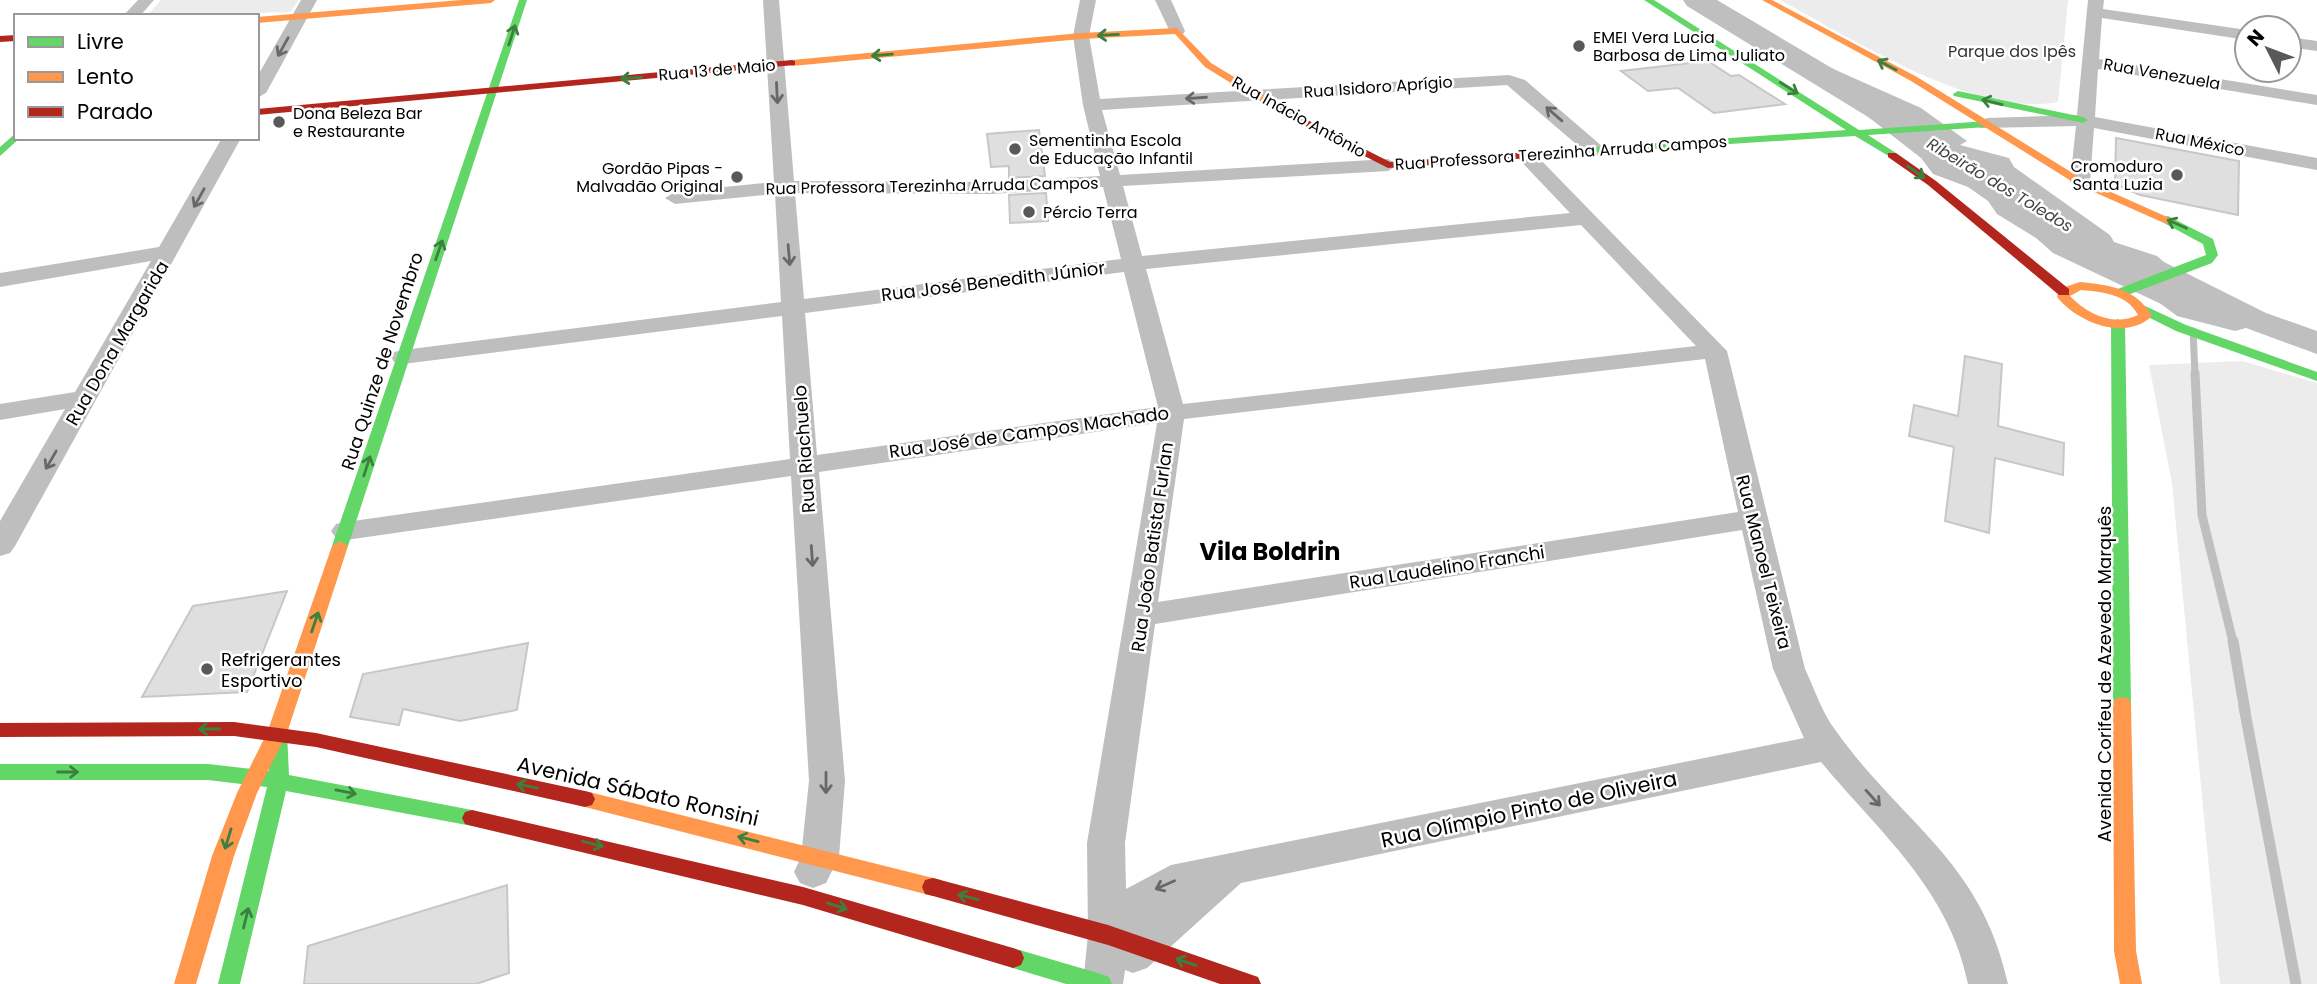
<svg xmlns="http://www.w3.org/2000/svg" width="2317" height="984" viewBox="0 0 2317 984" font-family="Poppins,sans-serif">
  <rect width="100%" height="100%" fill="#fff"/>
  <!-- green -->
  <g fill="#ececec">
    <polygon points="161,0 299,0 290,12 147,16"/>
    <path d="M1780,0H2068L2058,102C1975,118 1853,39 1780,0Z"/>
    <polygon points="2242,361 2317,383 2317,984 2220,984 2172,483 2149,365"/>
  </g>
  <!-- water -->
  <polygon fill="#bfbfbf" points="1697,0 1710,0 1802,55 1921,108 1967,141 1960,145 2009,158 2014,167 2110,235 2114,242 2157,256 2164,262 2266,313 2317,331 2317,354 2246,328 2235,331 2177,316 2161,304 2053,253 2036,238 1997,214 1988,201 1968,187 1933,174 1921,158 1867,116 1856,94"/>
  <g fill="none" stroke-linecap="round" stroke-linejoin="round">
    <!-- stream-far2 -->
    <polyline stroke="#bfbfbf" stroke-width="7" points="2193,331 2195,374"/>
    <!-- stream-far1 -->
    <polyline stroke="#bfbfbf" stroke-width="9" points="2195,373 2202,515 2233,642"/>
    <!-- stream -->
    <g stroke="#bfbfbf" stroke-width="11">
      <polyline points="2233,641 2245,711"/>
      <polyline points="2244,707 2296,984"/>
    </g>
    <!-- river -->
    <polygon fill="#bfbfbf" fill-rule="evenodd" points="1683,0 1717,0 1928,125 1934,132 1928,139 1916,143 1904,139 1687,6"/>
  </g>
  <!-- building -->
  <g fill="#dfdfdf" stroke="#c7c7c7" stroke-width="2">
    <polygon points="1708,61 1731,76 1739,75 1785,104 1714,113 1678,88 1648,91 1621,71"/>
    <polygon points="1039,130 1045,176 1009,178 1009,166 991,167 987,134"/>
    <polygon points="2116,138 2239,161 2238,215 2140,195 2115,184"/>
    <polygon points="1046,193 1048,221 1010,223 1009,195"/>
    <polygon points="1965,356 2002,364 1998,426 2064,443 2063,475 1995,458 1989,533 1945,521 1954,447 1909,436 1914,405 1958,416"/>
    <polygon points="287,591 247,692 142,697 193,606"/>
    <polygon points="528,643 517,710 460,721 403,709 399,725 350,717 363,674"/>
    <polygon points="507,885 509,973 476,984 304,984 308,946"/>
  </g>
  <g fill="none" stroke-linecap="round" stroke-linejoin="round">
    <!-- street -->
    <g fill="#bebebe" fill-rule="evenodd">
      <polygon points="138,0 154,0 140,16 123,16"/>
      <polygon points="301,0 317,0 266,93 257,98 257,77"/>
      <path d="M763,0H779L794,181L991,182L1100,176L1083,105L1073,36L1080,0H1096L1089,36L1100,99L1509,75L1525,80L1603,147L1606,151L1603,155H1589L1507,85L1102,110L1120,175L1388,159L1398,165L1388,171L1123,186L1142,256L1570,213L1516,156L1519,152H1533L1727,351L1805,669C1815,690 1822,713 1836,731C1903,825 1981,860 2008,984H1968C1949,889 1880,833 1821,762L1241,883L1147,968L1133,973L1125,970L1123,984H1083L1088,935L1087,843L1157,423L819,472L845,781L839,857L826,883L813,888L800,883L794,872L801,857L809,781L791,476L346,540L336,538L331,531L336,524L346,522L790,459L782,316L403,364L394,362L391,357L394,352L403,350L781,302L775,194L675,204L665,198L675,192L774,182ZM1103,187L1121,259L804,299L795,193L991,194ZM1581,225L1696,346L1183,404L1146,269ZM1124,272L1158,407L817,455L805,313ZM1705,359L1738,512L1158,602L1184,419ZM1742,530L1773,669L1804,738L1171,865L1126,889L1125,843L1155,624Z"/>
      <polygon points="1155,0 1171,0 1185,31 1183,34 1171,34"/>
      <polygon points="2088,0 2104,0 2103,9 2247,30 2247,40 2102,18 2099,59 2317,95 2317,105 2098,69 2095,117 2317,158 2317,170 2094,128 2090,182 2080,188 2070,182 2076,126 1980,128 1978,124 1987,118 2077,115"/>
      <polygon points="2289,37 2317,41 2317,51 2289,47"/>
      <polygon points="222,138 241,138 15,546 10,553 0,556 0,521 65,409 0,420 0,404 75,392 151,261 0,287 0,273 159,247"/>
    </g>
    <!-- fast -->
    <g fill="#63d668" fill-rule="evenodd">
      <polygon points="519,0 527,0 348,546 340,551 334,550 332,546"/>
      <polygon points="1644,0 1654,0 1859,130 1987,121 1992,124 1987,127 1868,135 1896,153 1897,155 1892,158 1855,136 1527,157 1526,155 1531,152 1846,130"/>
      <polygon points="1958,91 2083,117 2088,120 2083,123 1954,96 1953,94"/>
      <polygon points="16,133 16,138 20,138 0,156 0,147"/>
      <polygon points="2168,216 2213,239 2218,255 2212,263 2125,296 2115,296 2115,290 2206,255 2203,244 2164,223 2164,217"/>
      <polygon points="2145,306 2186,325 2317,372 2317,381 2176,331 2140,313 2140,307"/>
      <polygon points="2118,319 2125,323 2131,704 2129,709 2122,711 2115,709 2113,704 2111,323"/>
      <polygon points="277,726 284,728 287,733 289,775 472,810 479,812 482,818 479,824 472,826 286,791 240,984 218,984 267,787 208,780 0,780 0,764 208,764 269,771 267,733 270,728"/>
      <polygon points="1013,948 1101,974 1109,977 1112,984 1066,984 1013,968 1005,965 1002,958 1005,951"/>
    </g>
    <!-- slow -->
    <g fill="#ff974d" fill-rule="evenodd">
      <polygon points="461,0 495,0 491,3 257,23 257,17"/>
      <polygon points="1762,0 1772,0 1917,77 2084,180 2174,220 2172,223 2164,223 2076,184 1911,81"/>
      <polygon points="1177,28 1211,63 1284,107 1284,111 1276,111 1205,67 1175,34 1081,39 792,66 787,63 792,60 1081,33"/>
      <path d="M2080,282C2109,285 2136,288 2152,316C2125,342 2077,322 2057,297L2059,289ZM2081,290C2103,292 2127,294 2138,315C2114,327 2087,314 2070,296Z"/>
      <polygon points="340,541 348,546 287,733 257,793 234,856 196,984 174,984 212,856 237,793 267,733 332,546"/>
      <polygon points="2122,697 2129,699 2131,704 2136,951 2142,984 2120,984 2114,951 2113,704 2115,699"/>
      <polygon points="585,791 941,880 944,887 941,894 933,896 585,807 578,805 575,799 578,793"/>
    </g>
    <!-- jam -->
    <g fill="#b3261e" fill-rule="evenodd">
      <polygon points="16,35 16,41 0,42 0,36"/>
      <polygon points="792,60 795,61 795,65 257,115 257,109"/>
      <polygon points="1280,106 1390,162 1531,152 1536,155 1531,158 1388,168 1276,111 1275,109"/>
      <polygon points="1888,153 1896,153 1936,181 2069,289 2069,295 2059,295 1928,185 1888,157"/>
      <polygon points="234,722 316,733 585,791 592,793 595,799 592,805 585,807 316,747 234,736 0,737 0,723"/>
      <polygon points="472,810 803,887 1013,948 1021,951 1024,958 1021,965 1013,968 803,905 472,826 465,824 462,818 465,812"/>
      <polygon points="933,878 1108,925 1258,977 1261,984 1220,984 1108,945 933,896 925,894 922,887 925,880"/>
    </g>
  </g>
  <!-- one-way arrows -->
  <defs><path id="oneway-shaft" d="M-6 0H5M1.5-3L5.5 0L1.5 3" fill="none" stroke-width="1.6" stroke-linecap="round" stroke-linejoin="round" transform="scale(1.75)"/></defs>
  <g stroke="#3b803e">
    <use href="#oneway-shaft" transform="translate(512 35) rotate(-72)"/>
    <use href="#oneway-shaft" transform="translate(1108 35) rotate(177)"/>
    <use href="#oneway-shaft" transform="translate(882 55) rotate(175)"/>
    <use href="#oneway-shaft" transform="translate(1887 65) rotate(-152)"/>
    <use href="#oneway-shaft" transform="translate(631 78) rotate(175)"/>
    <use href="#oneway-shaft" transform="translate(1789 88) rotate(32)"/>
    <use href="#oneway-shaft" transform="translate(1992 102) rotate(-166)"/>
    <use href="#oneway-shaft" transform="translate(1916 172) rotate(35)"/>
    <use href="#oneway-shaft" transform="translate(2177 224) rotate(-156)"/>
    <use href="#oneway-shaft" transform="translate(439 250) rotate(-71)"/>
    <use href="#oneway-shaft" transform="translate(367 466) rotate(-72)"/>
    <use href="#oneway-shaft" transform="translate(315 622) rotate(-71)"/>
    <use href="#oneway-shaft" transform="translate(209 729) rotate(180)"/>
    <use href="#oneway-shaft" transform="translate(68 772)"/>
    <use href="#oneway-shaft" transform="translate(527 786) rotate(-168)"/>
    <use href="#oneway-shaft" transform="translate(346 792) rotate(11)"/>
    <use href="#oneway-shaft" transform="translate(228 839) rotate(107)"/>
    <use href="#oneway-shaft" transform="translate(748 839) rotate(-166)"/>
    <use href="#oneway-shaft" transform="translate(593 844) rotate(14)"/>
    <use href="#oneway-shaft" transform="translate(968 897) rotate(-165)"/>
    <use href="#oneway-shaft" transform="translate(837 906) rotate(17)"/>
    <use href="#oneway-shaft" transform="translate(246 918) rotate(-76)"/>
    <use href="#oneway-shaft" transform="translate(1186 962) rotate(-161)"/>
  </g>
  <g stroke="#686868">
    <use href="#oneway-shaft" transform="translate(283 47) rotate(119)"/>
    <use href="#oneway-shaft" transform="translate(777 93) rotate(87)"/>
    <use href="#oneway-shaft" transform="translate(1196 98) rotate(176)"/>
    <use href="#oneway-shaft" transform="translate(1554 114) rotate(-139)"/>
    <use href="#oneway-shaft" transform="translate(199 198) rotate(119)"/>
    <use href="#oneway-shaft" transform="translate(789 255) rotate(85)"/>
    <use href="#oneway-shaft" transform="translate(51 460) rotate(120)"/>
    <use href="#oneway-shaft" transform="translate(812 556) rotate(86)"/>
    <use href="#oneway-shaft" transform="translate(826 783) rotate(90)"/>
    <use href="#oneway-shaft" transform="translate(1873 798) rotate(48)"/>
    <use href="#oneway-shaft" transform="translate(1165 885) rotate(156)"/>
  </g>
  <!-- markers -->
  <g fill="#595959" stroke="#fff" stroke-width="2.5">
    <circle cx="1579" cy="46" r="7"/>
    <circle cx="279" cy="122" r="7"/>
    <circle cx="1015" cy="149" r="7"/>
    <circle cx="2177" cy="175" r="7"/>
    <circle cx="737" cy="177" r="7"/>
    <circle cx="1029" cy="212" r="7"/>
    <circle cx="207" cy="669" r="7"/>
  </g>
  <g text-anchor="middle" dominant-baseline="central" stroke-width="5" stroke-linejoin="round" paint-order="stroke">
    <!-- far-poi labels -->
    <g font-size="16" fill="#000" stroke="#fff" text-anchor="start">
      <text x="1593" y="37">EMEI Vera Lucia<tspan x="1593" dy="18">Barbosa de Lima Juliato</tspan></text>
      <text x="293" y="113">Dona Beleza Bar<tspan x="293" dy="18">e Restaurante</tspan></text>
      <text x="1029" y="140">Sementinha Escola<tspan x="1029" dy="18">de Educação Infantil</tspan></text>
      <text x="2163" y="166" text-anchor="end">Cromoduro<tspan x="2163" dy="18">Santa Luzia</tspan></text>
      <text x="723" y="168" text-anchor="end">Gordão Pipas -<tspan x="723" dy="18">Malvadão Original</tspan></text>
      <text x="1043" y="212">Pércio Terra</text>
    </g>
    <!-- far-park labels -->
    <g font-size="16" fill="#333" stroke="#fff">
      <text x="2012" y="51">Parque dos Ipês</text>
    </g>
    <!-- far-street labels -->
    <g font-size="16" fill="#000" stroke="#fff">
      <text transform="translate(717 70) rotate(-5)">Rua 13 de Maio</text>
      <text transform="translate(2162 74) rotate(10)">Rua Venezuela</text>
      <text transform="translate(1378 87) rotate(-4)">Rua Isidoro Aprígio</text>
      <text transform="translate(1299 117) rotate(29)">Rua Inácio Antônio</text>
      <text transform="translate(2200 142) rotate(11)">Rua México</text>
      <text transform="translate(1561 153) rotate(-4)">Rua Professora Terezinha Arruda Campos</text>
      <text transform="translate(932 186) rotate(-1)">Rua Professora Terezinha Arruda Campos</text>
    </g>
    <!-- far-water labels -->
    <g font-size="16" font-style="italic" fill="#444" stroke="#fff">
      <text transform="translate(2000 185) rotate(31)">Ribeirão dos Toledos</text>
    </g>
    <!-- street labels -->
    <g font-size="18" fill="#000" stroke="#fff">
      <text transform="translate(993 281) rotate(-7)">Rua José Benedith Júnior</text>
      <text transform="translate(117 343) rotate(-60)">Rua Dona Margarida</text>
      <text transform="translate(382 361) rotate(-72)">Rua Quinze de Novembro</text>
      <text transform="translate(1029 432) rotate(-8)">Rua José de Campos Machado</text>
      <text transform="translate(804 449) rotate(-94)">Rua Riachuelo</text>
      <text transform="translate(1152 547) rotate(-82)">Rua João Batista Furlan</text>
      <text transform="translate(1764 562) rotate(76)">Rua Manoel Teixeira</text>
      <text transform="translate(1447 567) rotate(-9)">Rua Laudelino Franchi</text>
      <text transform="translate(2104 674) rotate(-90)">Avenida Corifeu de Azevedo Marquês</text>
    </g>
    <!-- poi labels -->
    <g font-size="18" fill="#000" stroke="#fff" text-anchor="start">
      <text x="221" y="659">Refrigerantes<tspan x="221" dy="21">Esportivo</tspan></text>
    </g>
    <!-- near-street labels -->
    <g font-size="21" fill="#000" stroke="#fff">
      <text transform="translate(638 791) rotate(13)">Avenida Sábato Ronsini</text>
      <text transform="translate(1529 809) rotate(-12)">Rua Olímpio Pinto de Oliveira</text>
    </g>
    <!-- district labels -->
    <g font-size="24" font-weight="bold" fill="#000" stroke="#fff">
      <text x="1270" y="551">Vila Boldrin</text>
    </g>
  </g>
  <!-- legend -->
  <rect x="14" y="14" width="245" height="126" fill="#ffffff" stroke="#999999" stroke-width="2"/>
  <rect x="28" y="37" width="35" height="10" fill="#63d668" stroke="#999999" stroke-width="2"/>
  <text x="77" y="49" font-size="21" fill="#000000">Livre</text>
  <rect x="28" y="72" width="35" height="10" fill="#ff974d" stroke="#999999" stroke-width="2"/>
  <text x="77" y="84" font-size="21" fill="#000000">Lento</text>
  <rect x="28" y="107" width="35" height="10" fill="#b3261e" stroke="#999999" stroke-width="2"/>
  <text x="77" y="119" font-size="21" fill="#000000">Parado</text>
  <!-- north arrow -->
  <g transform="translate(2268 49) rotate(312)"><circle r="33" fill="#ffffff" stroke="#999999" stroke-width="2"/>
  <path d="M0-5L12 26L0 18L-12 26Z" fill="#595959"/>
  <text y="-10" font-size="19" font-weight="bold" text-anchor="middle" fill="#000000">N</text>
  </g>
</svg>
